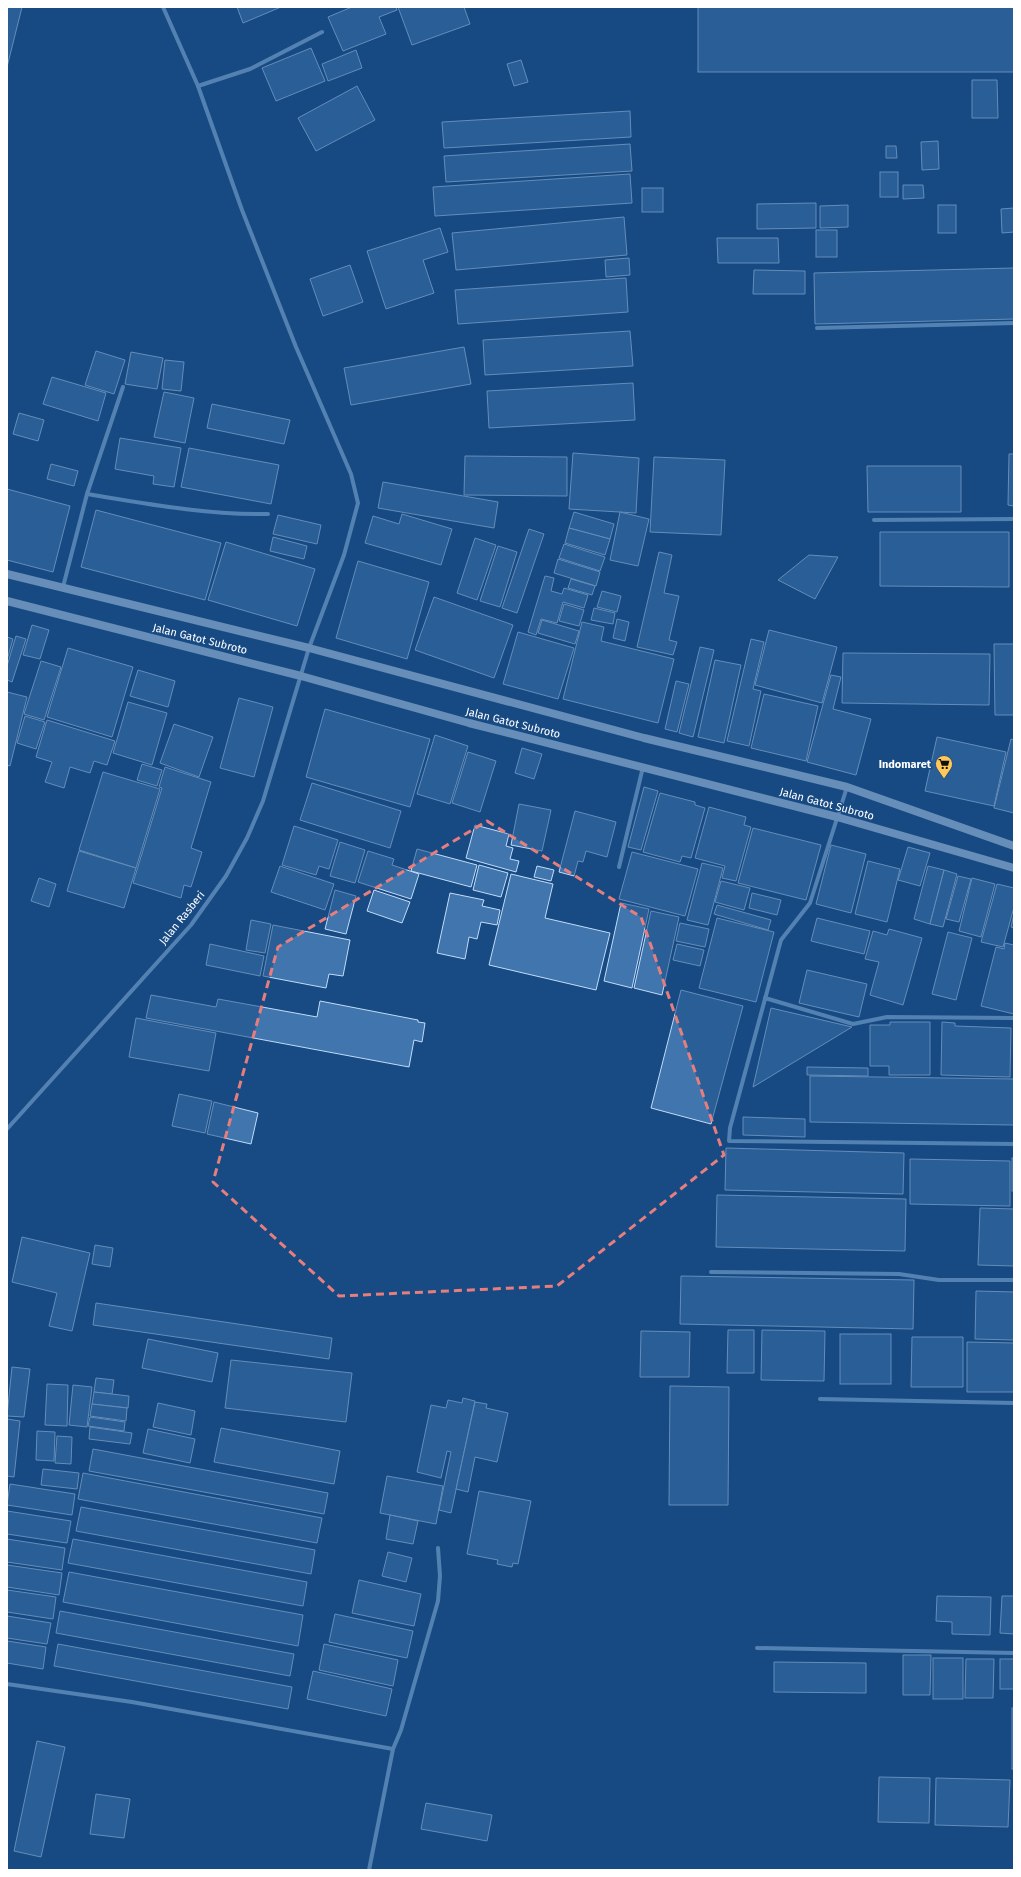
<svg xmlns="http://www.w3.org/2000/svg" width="1021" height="1877" viewBox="0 0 1021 1877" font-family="'Fira Sans',sans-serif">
  <rect width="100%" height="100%" fill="#184b83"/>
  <!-- building -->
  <g fill="#4075ad" stroke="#c1dcf9">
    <polygon points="7,7 22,7 7,67"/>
    <polygon points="237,7 281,7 243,23"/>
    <polygon points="352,7 396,7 397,10 379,17 386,34 343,51 328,17"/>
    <polygon points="398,7 464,7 470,24 412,45"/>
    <rect x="698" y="7" width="316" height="65"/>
    <polygon points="311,48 325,81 276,101 262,68"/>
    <polygon points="356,50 362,68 328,81 322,64"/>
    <polygon points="521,60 528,82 514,86 507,64"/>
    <polygon points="972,80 997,80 998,118 972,118"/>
    <polygon points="357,86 375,120 316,151 298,118"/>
    <polygon points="630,111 631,137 444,148 442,122"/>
    <polygon points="938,141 939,169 922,170 921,142"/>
    <polygon points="630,144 632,171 446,182 444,156"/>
    <polygon points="886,146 896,146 897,158 886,158"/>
    <rect x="880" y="172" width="18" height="25"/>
    <polygon points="630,174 632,203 435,216 433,187"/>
    <polygon points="903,185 923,185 924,198 903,199"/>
    <rect x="642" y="188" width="21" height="24"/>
    <polygon points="816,203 816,228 757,229 757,204"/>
    <polygon points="848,205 848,227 820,228 820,206"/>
    <rect x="938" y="205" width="18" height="28"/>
    <polygon points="1014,208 1014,232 1002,233 1001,209"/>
    <polygon points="624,217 627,255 456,270 452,233"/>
    <polygon points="440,228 448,252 423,260 434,293 386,309 367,251"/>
    <rect x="816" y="230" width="21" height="27"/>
    <polygon points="717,238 778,238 779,263 718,263"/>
    <polygon points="629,258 630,275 606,277 605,260"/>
    <polygon points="350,265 363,302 323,316 310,279"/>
    <polygon points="1014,268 1014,319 815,324 814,273"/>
    <polygon points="754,270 805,271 805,294 753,294"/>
    <polygon points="626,278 628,312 458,324 455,290"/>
    <polygon points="630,331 633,366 485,375 483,340"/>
    <polygon points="464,347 471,384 351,405 344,368"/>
    <polygon points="96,351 125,360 114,394 85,385"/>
    <polygon points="131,352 163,358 157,389 125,384"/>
    <polygon points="165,360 184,362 181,391 162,389"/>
    <polygon points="52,377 106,393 98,421 43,404"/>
    <polygon points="633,383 635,420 489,428 487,391"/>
    <polygon points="164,392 194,398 185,443 154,437"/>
    <polygon points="212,404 290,420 284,444 207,428"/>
    <polygon points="19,413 44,420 38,441 13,434"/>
    <polygon points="120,438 181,448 174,487 153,484 154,476 115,469"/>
    <polygon points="189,448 279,465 271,504 181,487"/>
    <polygon points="573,453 639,458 636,513 569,509"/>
    <polygon points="1009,454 1014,454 1014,506 1008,505"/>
    <polygon points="465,456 567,457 567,496 464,495"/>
    <polygon points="654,457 725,460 721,535 650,532"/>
    <polygon points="51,464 78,471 74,486 47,479"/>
    <polygon points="867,466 961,466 961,512 868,512"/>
    <polygon points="383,482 498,502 494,528 378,508"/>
    <polygon points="7,489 70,506 53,572 7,560"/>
    <polygon points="96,510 221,543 205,600 81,567"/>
    <polygon points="574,512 614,524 610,539 569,528"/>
    <polygon points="620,512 649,519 638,566 610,560"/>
    <polygon points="402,514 452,529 441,565 365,543 373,516 399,524"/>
    <polygon points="278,515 321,525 317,544 273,534"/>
    <polygon points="569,528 610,539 605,555 565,543"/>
    <polygon points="529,529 544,534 517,613 502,608"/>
    <polygon points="880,532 1009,532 1009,587 880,586"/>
    <polygon points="273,537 307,546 304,559 270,551"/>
    <polygon points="475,538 496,545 477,600 457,593"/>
    <polygon points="226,542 315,569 297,626 208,600"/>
    <polygon points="564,544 605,557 600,571 559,558"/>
    <polygon points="498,546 517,552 500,607 480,601"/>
    <polygon points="659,552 672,555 664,593 679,596 669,640 677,642 673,655 637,647"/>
    <polygon points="809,555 838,557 815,599 778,580"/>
    <polygon points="558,559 600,572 596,586 554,573"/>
    <polygon points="358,561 429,582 407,659 336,638"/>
    <polygon points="545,576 554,578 551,591 562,594 564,588 588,595 584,608 563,602 557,623 541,619 536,635 528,632"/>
    <polygon points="571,579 595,586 592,595 568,588"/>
    <polygon points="602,591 621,596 617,612 597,607"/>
    <polygon points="434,597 513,625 494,678 415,650"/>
    <polygon points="564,604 584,610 579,626 559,621"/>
    <polygon points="594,608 615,613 613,624 591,620"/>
    <polygon points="617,619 629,622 625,641 613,638"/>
    <polygon points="542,620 579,631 575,644 538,633"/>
    <polygon points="582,622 604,627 601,641 674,659 658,723 563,699"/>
    <polygon points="32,625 49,630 40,659 23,655"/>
    <polygon points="769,630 837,647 822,703 755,685"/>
    <polygon points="518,632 574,648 558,699 503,684"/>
    <polygon points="16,636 26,639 12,682 7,680 7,666"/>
    <polygon points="7,637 13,639 7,660"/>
    <polygon points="751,639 764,642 753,689 761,691 749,746 727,741"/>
    <polygon points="994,644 1014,644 1014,715 995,715"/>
    <polygon points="700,647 714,650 693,737 679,733"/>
    <polygon points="68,648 133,667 112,737 47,717"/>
    <polygon points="843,653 990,654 989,705 842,703"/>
    <polygon points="715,660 741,665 724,743 698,737"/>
    <polygon points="41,661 61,667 44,720 24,714"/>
    <polygon points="138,670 175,681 168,707 130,696"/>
    <polygon points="831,675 841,677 833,709 871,719 856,775 807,762"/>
    <polygon points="676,681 689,684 677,732 665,729"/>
    <polygon points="7,692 27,697 10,766 7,765"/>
    <polygon points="764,694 818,706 806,761 751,748"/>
    <polygon points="239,698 273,707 254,777 220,768"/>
    <polygon points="128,702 167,713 152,765 113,753"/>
    <polygon points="325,709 430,739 410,807 306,777"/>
    <polygon points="25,716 45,722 36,749 17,743"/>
    <polygon points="47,720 115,741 107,765 94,761 90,773 70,767 64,788 45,782 52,762 36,757"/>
    <polygon points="174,724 213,737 199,777 160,763"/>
    <polygon points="435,735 468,746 450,804 417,794"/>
    <polygon points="937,737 1006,752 994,806 925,791"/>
    <polygon points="1011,739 1014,740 1014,813 994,808"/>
    <polygon points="522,748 542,754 534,779 515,773"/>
    <polygon points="468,752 496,761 480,812 452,803"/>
    <polygon points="142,764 162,770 157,786 137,780"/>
    <polygon points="165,767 211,782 191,848 202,852 191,887 184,885 181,898 133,883 162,788 159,787"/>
    <polygon points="103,772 160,789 136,868 79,850"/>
    <polygon points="312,783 401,811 390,848 300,820"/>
    <polygon points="644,787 658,791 641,850 628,847"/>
    <polygon points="660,793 695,802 695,805 705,808 691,858 682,856 680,862 643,852"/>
    <polygon points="519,804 551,810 542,851 511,845"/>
    <polygon points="709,807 746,817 744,825 751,827 736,881 722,878 725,866 695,858"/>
    <polygon points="575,811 616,822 607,857 586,851 583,862 578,861 574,876 559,872"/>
    <polygon points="475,825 509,834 506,846 513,848 510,859 519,861 516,872 466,858"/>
    <polygon points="294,826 338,840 329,869 319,866 316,875 282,865"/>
    <polygon points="753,828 821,845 806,900 738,883"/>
    <polygon points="340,842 365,850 355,883 330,876"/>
    <polygon points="831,845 866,854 851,913 816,904"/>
    <polygon points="908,847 930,853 920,886 898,880"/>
    <polygon points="417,849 477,865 471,887 411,871"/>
    <polygon points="79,851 136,868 124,908 67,891"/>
    <polygon points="368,851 394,859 392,865 419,874 411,899 358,882"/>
    <polygon points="632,852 698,869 685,916 619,899"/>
    <polygon points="868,861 900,869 887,922 855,914"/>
    <polygon points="702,863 723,868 708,925 687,920"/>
    <polygon points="479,865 508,873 501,897 473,890"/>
    <polygon points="280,866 334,884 325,910 271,892"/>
    <polygon points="537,866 554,870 551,881 534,877"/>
    <polygon points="928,866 944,870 930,924 914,919"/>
    <polygon points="944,870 957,874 943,927 930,924"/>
    <polygon points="511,874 553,884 545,918 610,933 596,990 489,965"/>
    <polygon points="958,876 971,879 959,922 946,919"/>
    <polygon points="39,878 56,884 49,907 31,901"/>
    <polygon points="972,878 995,884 981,937 959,931"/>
    <polygon points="721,881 750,888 744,910 715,902"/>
    <polygon points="997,884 1014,888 1014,907 1003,947 981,942"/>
    <polygon points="335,890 356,896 346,934 325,929"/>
    <polygon points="374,890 410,902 402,923 367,911"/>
    <polygon points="450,893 484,900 482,906 500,910 497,925 481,922 477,939 469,937 465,959 437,953"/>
    <polygon points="752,893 781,900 777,915 749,908"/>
    <polygon points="621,903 649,909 632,988 604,981"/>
    <polygon points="717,905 771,920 768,930 714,914"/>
    <polygon points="651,911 679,917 662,995 634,988"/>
    <polygon points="1014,914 1014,928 1011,927"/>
    <polygon points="717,918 774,932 756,1002 699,988"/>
    <polygon points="817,918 870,931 864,954 811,941"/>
    <polygon points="251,920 271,924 265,953 246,950"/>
    <polygon points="680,923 709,929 705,947 676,941"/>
    <polygon points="273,925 350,940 343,976 329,974 326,988 263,976"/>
    <polygon points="889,929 922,938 903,1005 870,995 879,962 865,959 873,931 887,935"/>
    <polygon points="948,932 972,938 956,1000 932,994"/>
    <polygon points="1005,943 1014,945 1014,1014 981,1006 996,947 1004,949"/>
    <polygon points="210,944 264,956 260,976 206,965"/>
    <polygon points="677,944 704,950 700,966 673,960"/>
    <polygon points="807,970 867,984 859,1017 799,1003"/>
    <polygon points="681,990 743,1006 711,1124 651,1108"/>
    <polygon points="151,995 216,1007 218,999 317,1017 320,1001 418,1020 418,1022 425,1023 422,1042 414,1040 409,1067 146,1018"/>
    <polygon points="771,1008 852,1027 753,1087"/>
    <polygon points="136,1018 216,1033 209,1071 129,1057"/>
    <polygon points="890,1022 930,1022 930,1075 889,1075 889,1066 870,1066 870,1025 890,1025"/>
    <polygon points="942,1022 955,1023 955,1026 1011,1028 1010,1077 941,1075"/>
    <polygon points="807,1067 868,1068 868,1076 807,1075"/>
    <polygon points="810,1076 1014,1079 1014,1125 810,1122"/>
    <polygon points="179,1094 212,1101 205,1133 172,1126"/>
    <polygon points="214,1102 258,1113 251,1144 207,1134"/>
    <polygon points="743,1117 805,1119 805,1137 743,1135"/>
    <polygon points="726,1148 904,1153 903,1194 725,1190"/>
    <rect x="1012" y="1158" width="2" height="33"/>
    <polygon points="910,1159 1010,1161 1010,1206 910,1204"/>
    <polygon points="717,1195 906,1199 905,1251 716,1247"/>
    <polygon points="980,1208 1014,1209 1014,1266 978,1265"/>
    <polygon points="22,1237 90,1253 72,1331 49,1326 57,1293 12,1282"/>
    <polygon points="95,1245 113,1248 110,1267 92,1264"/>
    <polygon points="681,1276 914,1280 913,1329 680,1324"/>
    <polygon points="976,1291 1014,1292 1014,1340 975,1339"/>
    <polygon points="96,1303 332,1338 329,1359 93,1325"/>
    <polygon points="728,1330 754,1330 754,1373 727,1373"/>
    <polygon points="762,1330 825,1331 824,1381 761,1380"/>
    <polygon points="641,1331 690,1332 689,1377 640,1377"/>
    <rect x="840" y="1334" width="51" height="50"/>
    <polygon points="912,1337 963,1337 963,1387 911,1387"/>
    <polygon points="148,1339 218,1353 212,1382 142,1368"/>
    <polygon points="967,1342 1014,1343 1014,1392 967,1392"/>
    <polygon points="231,1360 352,1373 346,1422 225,1408"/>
    <polygon points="12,1367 30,1369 24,1417 7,1416"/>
    <polygon points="96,1378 114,1380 112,1394 94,1392"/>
    <polygon points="47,1384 68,1385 67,1426 45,1425"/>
    <polygon points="73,1385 92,1387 87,1427 69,1425"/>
    <polygon points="670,1386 729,1387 728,1505 669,1505"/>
    <polygon points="94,1392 129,1396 128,1408 92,1404"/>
    <polygon points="463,1398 475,1401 451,1513 439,1510 451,1452 447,1451 441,1478 417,1472 431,1405 446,1408 448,1400 462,1403"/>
    <polygon points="475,1402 487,1404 486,1408 508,1413 497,1462 475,1457 468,1492 456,1489"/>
    <polygon points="158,1403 195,1411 191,1435 153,1427"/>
    <polygon points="92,1404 127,1408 126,1421 90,1416"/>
    <polygon points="90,1417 125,1422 124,1431 88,1426"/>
    <polygon points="7,1419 20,1421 14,1477 7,1476"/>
    <polygon points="90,1427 132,1433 130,1444 89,1439"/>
    <polygon points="221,1428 340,1451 334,1484 214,1462"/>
    <polygon points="148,1429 195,1439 190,1463 143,1453"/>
    <polygon points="37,1431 55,1432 54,1461 36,1460"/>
    <polygon points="57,1436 72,1437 71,1464 55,1463"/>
    <polygon points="93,1449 328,1493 324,1514 89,1471"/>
    <polygon points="43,1469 79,1473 77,1489 41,1485"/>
    <polygon points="83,1473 322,1518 317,1543 78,1499"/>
    <polygon points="387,1476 443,1486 436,1524 380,1513"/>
    <polygon points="10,1484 75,1494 72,1515 7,1505"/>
    <polygon points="479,1491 531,1501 518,1564 513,1563 512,1567 497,1564 498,1560 467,1554"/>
    <polygon points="81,1507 315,1550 311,1574 76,1531"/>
    <polygon points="7,1511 71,1521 67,1543 7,1534"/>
    <polygon points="390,1515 418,1521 413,1544 386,1539"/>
    <polygon points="7,1539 65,1548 62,1570 7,1562"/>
    <polygon points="73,1539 307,1582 303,1606 68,1563"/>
    <polygon points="388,1552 412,1558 406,1582 382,1576"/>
    <polygon points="7,1565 62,1573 59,1595 7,1587"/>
    <polygon points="69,1572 303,1615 298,1646 63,1602"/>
    <polygon points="359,1580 421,1594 414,1626 352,1613"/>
    <polygon points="7,1590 56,1597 53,1619 7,1612"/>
    <polygon points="937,1596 991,1597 990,1635 952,1634 952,1622 936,1621"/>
    <polygon points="1002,1596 1014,1596 1014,1634 1000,1633"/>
    <polygon points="60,1611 294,1654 290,1676 56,1633"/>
    <polygon points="335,1614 413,1631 407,1658 329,1642"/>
    <polygon points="7,1616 51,1623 47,1644 7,1638"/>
    <polygon points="7,1641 46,1647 43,1669 7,1663"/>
    <polygon points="58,1644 292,1687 288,1709 54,1666"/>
    <polygon points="324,1644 398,1660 393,1686 319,1670"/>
    <polygon points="903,1655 931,1655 930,1695 903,1695"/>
    <rect x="933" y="1658" width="30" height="41"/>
    <polygon points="966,1659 994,1659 993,1698 965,1698"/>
    <rect x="1000" y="1659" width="14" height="30"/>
    <polygon points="774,1662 866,1663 866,1693 774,1692"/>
    <polygon points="313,1671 392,1689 386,1716 307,1699"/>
    <rect x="1012" y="1708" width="2" height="61"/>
    <polygon points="37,1741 65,1747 41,1857 14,1851"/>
    <polygon points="879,1777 930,1778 929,1823 878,1822"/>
    <polygon points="936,1778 1010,1780 1008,1827 935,1825"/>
    <polygon points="96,1794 130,1799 124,1838 90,1834"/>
    <polygon points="426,1803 492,1815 487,1841 421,1829"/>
  </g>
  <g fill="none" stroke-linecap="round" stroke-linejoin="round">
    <!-- street -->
    <g stroke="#9cc3ec" stroke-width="4">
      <polyline points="198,86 250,69 322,32"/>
      <polyline points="817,328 1014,323"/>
      <path d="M87,494C148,504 207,515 268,514"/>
      <polyline points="874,520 1014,519"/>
      <polyline points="63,587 87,494 123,387"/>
      <polyline points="847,787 810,903 781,940 730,1128 729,1141 1014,1144"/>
      <polyline points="619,867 643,767"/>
      <polyline points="765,998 853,1024 887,1017 1014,1018"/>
      <polyline points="7,1129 191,925 226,876 247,838 263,801 309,648 344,555 358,503 351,474 296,347 242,210 198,86 163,7"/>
      <polyline points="711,1272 899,1274 939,1280 1014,1280"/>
      <polyline points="820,1399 1014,1403"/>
      <polyline points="757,1648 1014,1653"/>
      <polyline points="7,1684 132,1702 393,1749 401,1730 438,1601 440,1576 438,1548"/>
      <polyline points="369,1870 393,1749"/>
    </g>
    <!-- secondary -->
    <g stroke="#c8dff9" stroke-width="8">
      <polyline points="7,574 309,648 644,738 847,787 1014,846"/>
      <polyline points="7,601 301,676 469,723 837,817 1014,868"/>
    </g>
  </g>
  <!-- marked area -->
  <path d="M0 0H1021V1877H0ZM487,821L641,917L724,1155L557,1286L339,1296L213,1182L278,947Z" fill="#184b83" fill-opacity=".55" fill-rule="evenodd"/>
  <path fill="none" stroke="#e67e7e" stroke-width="3" stroke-dasharray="8 5" stroke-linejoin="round" d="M487,821L641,917L724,1155L557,1286L339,1296L213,1182L278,947Z"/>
  <!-- icons -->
  <defs>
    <symbol id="supermarket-pin" viewBox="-11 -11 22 30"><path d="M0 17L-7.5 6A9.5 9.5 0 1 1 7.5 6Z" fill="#ffc857" stroke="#184b83"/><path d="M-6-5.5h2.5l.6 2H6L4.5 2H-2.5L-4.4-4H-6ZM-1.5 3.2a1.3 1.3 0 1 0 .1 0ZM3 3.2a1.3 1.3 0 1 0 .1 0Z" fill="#111"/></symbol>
  </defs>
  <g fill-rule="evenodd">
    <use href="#supermarket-pin" x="934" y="754" width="20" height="27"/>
  </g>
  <g text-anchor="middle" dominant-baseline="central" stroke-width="3" stroke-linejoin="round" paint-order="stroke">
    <!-- street labels -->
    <g font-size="11" fill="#fff" stroke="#184b83">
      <text transform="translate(200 639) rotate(14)">Jalan Gatot Subroto</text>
      <text transform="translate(513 723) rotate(14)">Jalan Gatot Subroto</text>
      <text transform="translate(827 804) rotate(15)">Jalan Gatot Subroto</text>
      <text transform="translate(182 918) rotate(-51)">Jalan Rasberi</text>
    </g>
    <!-- poi labels -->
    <g font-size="11" font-weight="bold" fill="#fff" stroke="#184b83" text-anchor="end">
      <text x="931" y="764">Indomaret</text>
    </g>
  </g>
  <!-- border -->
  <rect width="1021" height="1877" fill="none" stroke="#ffffff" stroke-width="16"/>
</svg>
